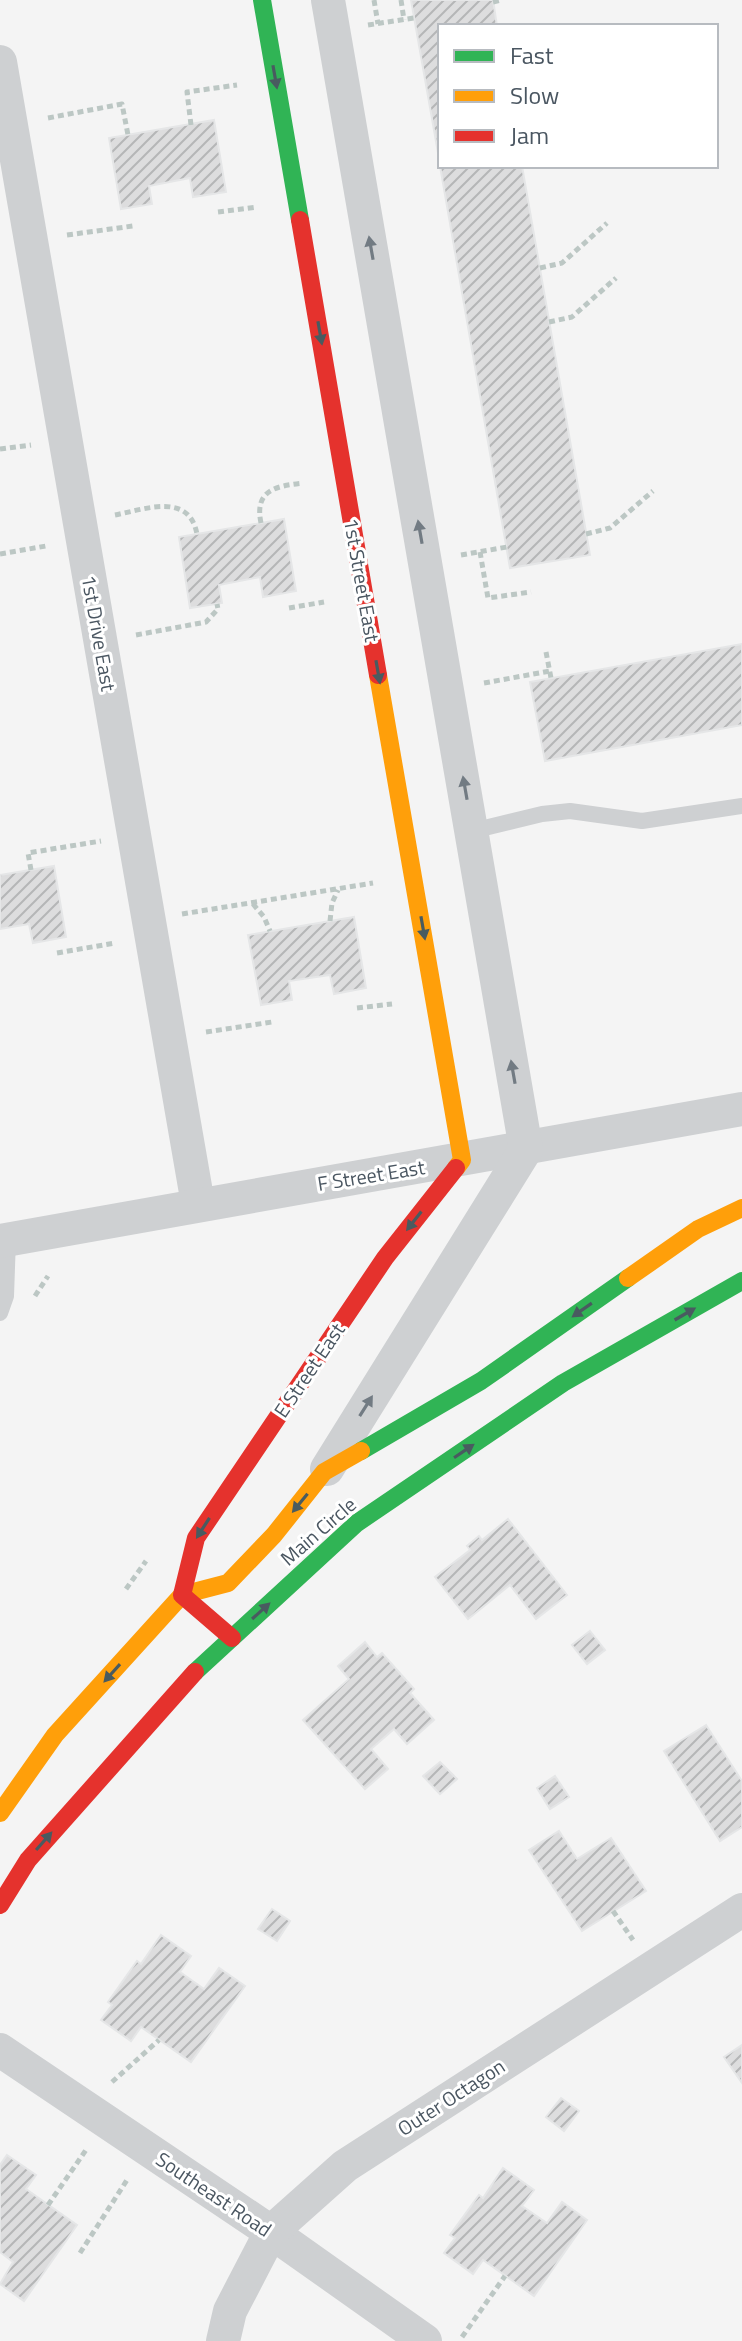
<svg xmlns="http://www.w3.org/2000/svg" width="742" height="2341" viewBox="0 0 742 2341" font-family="'Titillium Web',sans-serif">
  <defs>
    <pattern id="building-hatch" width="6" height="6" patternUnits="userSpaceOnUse" patternTransform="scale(2)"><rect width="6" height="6" fill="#ddddde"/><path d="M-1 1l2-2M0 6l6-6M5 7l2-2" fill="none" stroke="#b5b6b7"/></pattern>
  </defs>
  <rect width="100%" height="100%" fill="#f4f4f4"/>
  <!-- building -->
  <g fill="url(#building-hatch)" stroke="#e5e6e7" stroke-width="2">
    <polygon points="411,0 493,0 497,26 440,26 440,164"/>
    <polygon points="214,120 226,192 193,197 190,178 149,186 152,204 121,209 109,138"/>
    <polygon points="440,166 522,166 590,555 510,568"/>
    <polygon points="284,519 296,591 263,597 260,577 219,585 222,603 190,608 179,537"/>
    <polygon points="742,644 742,725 545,761 530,682"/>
    <polygon points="54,866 66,937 33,943 29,924 0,929 0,875"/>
    <polygon points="354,917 366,988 334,994 330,975 289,981 292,1000 261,1005 248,935"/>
    <polygon points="508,1519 567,1595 536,1619 510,1585 468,1619 435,1577 470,1550 467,1546 479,1536 482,1540"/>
    <polygon points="590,1631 605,1650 587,1664 572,1645"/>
    <polygon points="365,1642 377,1657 382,1653 414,1689 410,1693 434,1720 407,1744 394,1729 371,1749 388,1769 365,1789 303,1720 349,1679 338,1666"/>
    <polygon points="706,1725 742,1781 742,1827 720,1841 664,1751"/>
    <polygon points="440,1762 457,1779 440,1794 423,1776"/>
    <polygon points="555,1776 569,1797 550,1809 537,1788"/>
    <polygon points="559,1831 577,1859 611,1838 646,1891 582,1931 529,1850"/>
    <polygon points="272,1909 290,1921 277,1941 258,1929"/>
    <polygon points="161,1935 191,1956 180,1972 204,1989 219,1968 245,1986 191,2062 141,2027 131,2041 101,2020 112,2005 108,2002 137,1961 141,1964"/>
    <polygon points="742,2045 742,2083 724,2057"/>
    <polygon points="561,2098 579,2111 564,2131 546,2117"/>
    <polygon points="7,2155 36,2175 26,2189 77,2225 24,2301 0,2284 13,2262 0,2252 0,2165"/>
    <polygon points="503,2168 534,2190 522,2206 547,2223 562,2202 587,2220 534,2296 483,2260 473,2274 444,2253 455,2238 450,2235 479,2195 483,2198"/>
  </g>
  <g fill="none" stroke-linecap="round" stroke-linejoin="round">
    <!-- path -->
    <g stroke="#bcc7c4" stroke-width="5" stroke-dasharray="6 4" stroke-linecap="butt">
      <polyline points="374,0 378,24"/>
      <polyline points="401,0 404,20"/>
      <polyline points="493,2 501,0"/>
      <polyline points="368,25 414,18"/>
      <polyline points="48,118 122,104 128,135"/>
      <polyline points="191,125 187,92 237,85"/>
      <polyline points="218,212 257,207"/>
      <polyline points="67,235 133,226"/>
      <polyline points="540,268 562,263 607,223"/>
      <polyline points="549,322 572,317 616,278"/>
      <polyline points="0,449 31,445"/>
      <path d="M115,515C146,509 189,492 197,534"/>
      <path d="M261,523C254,490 276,486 303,483"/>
      <polyline points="586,534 610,528 653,491"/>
      <polyline points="480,552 488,598 531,592"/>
      <polyline points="0,554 46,546"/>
      <polyline points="461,555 507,547"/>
      <polyline points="289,608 324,602"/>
      <polyline points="136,635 206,622 218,609 217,604"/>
      <polyline points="546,652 551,678"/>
      <polyline points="484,683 550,671"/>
      <polyline points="31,870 28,853 101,841"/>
      <polyline points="253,904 264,917 270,931"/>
      <polyline points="182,914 373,883"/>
      <polyline points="330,921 332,903 338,890"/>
      <polyline points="57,953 115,943"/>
      <polyline points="357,1008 392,1004"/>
      <polyline points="206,1032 272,1022"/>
      <polyline points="35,1296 48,1276"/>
      <polyline points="126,1589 146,1561"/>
      <polyline points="613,1911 633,1940"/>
      <polyline points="112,2082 159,2040"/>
      <polyline points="48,2205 86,2150"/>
      <polyline points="80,2253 127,2180"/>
      <polyline points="462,2337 505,2276"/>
    </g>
    <!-- lane -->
    <g stroke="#ced0d2" stroke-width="16">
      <polyline points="472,831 542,814 570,811 642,821 742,806"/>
      <polyline points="0,1313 6,1296 8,1239"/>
    </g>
    <!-- street -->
    <g stroke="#ced0d2" stroke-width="34">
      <polyline points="0,62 198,1204"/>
      <polyline points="0,1241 742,1109"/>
      <polyline points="327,1469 526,1149 328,0"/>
      <polyline points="0,2050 271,2232 425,2341"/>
      <polyline points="223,2341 230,2311 271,2232 345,2166 742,1910"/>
    </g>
    <!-- fast -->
    <g stroke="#30b455" stroke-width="18">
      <polyline points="262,0 300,220"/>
      <polyline points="361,1451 481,1381 628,1278"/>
      <polyline points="195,1672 357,1523 563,1383 742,1281"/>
    </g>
    <!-- slow -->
    <g stroke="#ff9f0a" stroke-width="18">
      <polyline points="378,675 462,1160 456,1168"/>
      <polyline points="628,1278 698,1229 742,1208"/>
      <polyline points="0,1813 55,1735 182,1595 228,1583 274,1535 324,1472 361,1451"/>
    </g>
    <!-- jam -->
    <g stroke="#e5322d" stroke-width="18">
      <polyline points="300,220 378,675"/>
      <polyline points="232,1638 182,1595 196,1538 385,1258 456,1168"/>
      <polyline points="0,1905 28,1860 195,1672"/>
    </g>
  </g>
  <!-- one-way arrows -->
  <defs><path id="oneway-solid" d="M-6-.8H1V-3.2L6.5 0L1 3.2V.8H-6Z" transform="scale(2)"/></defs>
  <g fill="#495b60">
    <use href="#oneway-solid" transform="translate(275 77) rotate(80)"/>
    <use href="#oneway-solid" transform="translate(320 333) rotate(80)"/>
    <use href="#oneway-solid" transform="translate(378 672) rotate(80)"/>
    <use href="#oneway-solid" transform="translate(423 928) rotate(80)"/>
    <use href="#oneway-solid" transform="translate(414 1221) rotate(128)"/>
    <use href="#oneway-solid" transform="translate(582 1310) rotate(145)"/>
    <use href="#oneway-solid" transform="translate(685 1314) rotate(-30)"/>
    <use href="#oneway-solid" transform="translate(464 1451) rotate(-34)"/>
    <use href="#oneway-solid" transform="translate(300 1503) rotate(129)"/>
    <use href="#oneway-solid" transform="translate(203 1528) rotate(123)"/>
    <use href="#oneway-solid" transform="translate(261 1611) rotate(-42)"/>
    <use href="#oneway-solid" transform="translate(112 1673) rotate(132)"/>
    <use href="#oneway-solid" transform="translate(44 1841) rotate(-49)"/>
  </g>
  <g fill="#727b83">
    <use href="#oneway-solid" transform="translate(371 248) rotate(-100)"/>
    <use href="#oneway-solid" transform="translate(420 532) rotate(-100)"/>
    <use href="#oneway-solid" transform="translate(465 788) rotate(-100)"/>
    <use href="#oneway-solid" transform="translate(513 1072) rotate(-100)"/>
    <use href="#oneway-solid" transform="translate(366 1406) rotate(-58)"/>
  </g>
  <g text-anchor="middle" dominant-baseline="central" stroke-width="6" stroke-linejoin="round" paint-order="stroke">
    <!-- street labels -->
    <g font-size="20" fill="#4a5661" stroke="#fff">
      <text transform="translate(362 580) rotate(80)">1st Street East</text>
      <text transform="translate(99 633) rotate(80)">1st Drive East</text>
      <text transform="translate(371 1175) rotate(-9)">F Street East</text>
      <text transform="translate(309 1370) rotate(-56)">E Street East</text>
      <text transform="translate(318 1531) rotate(-41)">Main Circle</text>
      <text transform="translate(451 2097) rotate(-33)">Outer Octagon</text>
      <text transform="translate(214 2194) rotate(34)">Southeast Road</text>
    </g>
  </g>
  <!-- legend -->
  <rect x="438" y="24" width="280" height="144" fill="#ffffff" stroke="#b7bbc0" stroke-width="2"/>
  <rect x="454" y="50" width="40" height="12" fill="#30b455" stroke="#b7bbc0" stroke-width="2"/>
  <text x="510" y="64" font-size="24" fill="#4a5661">Fast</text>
  <rect x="454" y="90" width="40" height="12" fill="#ff9f0a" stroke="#b7bbc0" stroke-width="2"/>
  <text x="510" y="104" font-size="24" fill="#4a5661">Slow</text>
  <rect x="454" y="130" width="40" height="12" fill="#e5322d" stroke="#b7bbc0" stroke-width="2"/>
  <text x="510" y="144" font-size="24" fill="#4a5661">Jam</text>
</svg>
